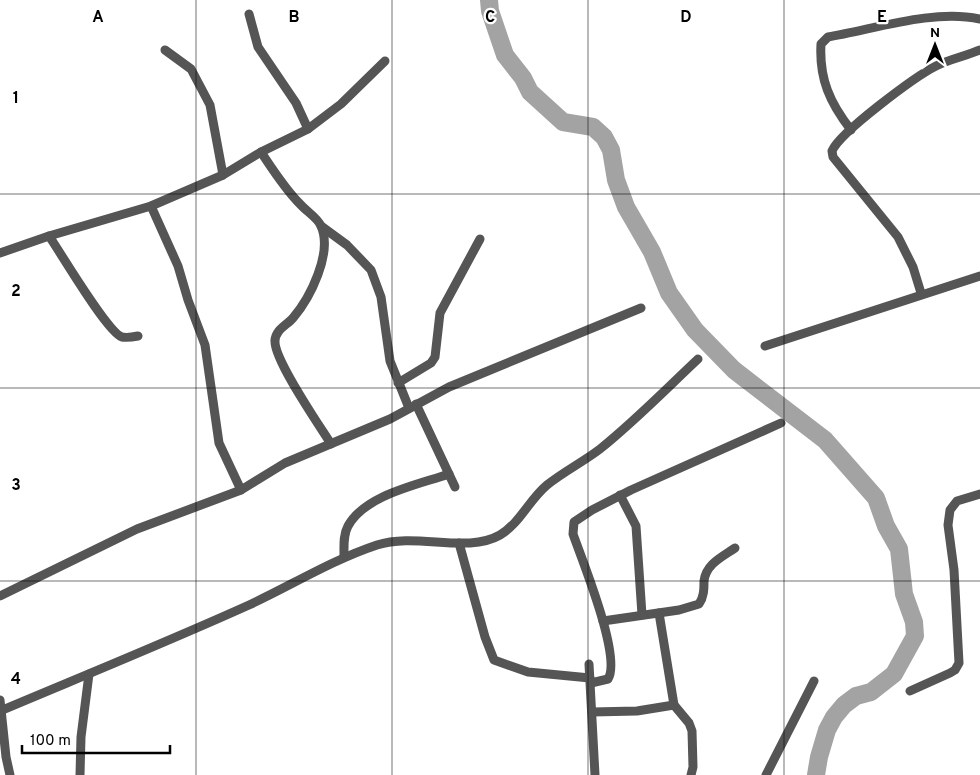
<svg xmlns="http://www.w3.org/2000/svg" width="980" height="775" viewBox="0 0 980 775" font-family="Overpass,sans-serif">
  <rect width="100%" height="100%" fill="#fff"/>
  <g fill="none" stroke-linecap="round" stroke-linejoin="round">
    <!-- river -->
    <polyline stroke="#a3a3a3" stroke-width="18" points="489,0 490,11 505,55 523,78 530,92 563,122 593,127 604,137 611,150 616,180 626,207 652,252 669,293 695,330 734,370 825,440 876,498 886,526 899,549 904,594 914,622 915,636 894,674 871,692 856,696 844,705 834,717 827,730 819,757 816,775"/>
    <!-- minor -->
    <g stroke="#555" stroke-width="9">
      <polyline points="249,14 258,47 296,103 308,129"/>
      <polyline points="165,50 191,69 210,105 223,175"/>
      <path d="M851,130C830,103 819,79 821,44L828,37C875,29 933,9 980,19"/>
      <path d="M261,152C273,170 285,189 300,204C306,211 318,218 321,226C333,253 310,298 293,318C287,325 275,330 275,341C274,360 319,425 331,444"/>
      <polyline points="151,206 178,266 188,300 205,345 219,443 241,490"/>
      <polyline points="321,226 347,245 371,270 381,297 390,361 409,408"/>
      <path d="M49,236C61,253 107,332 122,337C127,338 133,337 138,336"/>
      <polyline points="0,253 49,236 151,206 223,175 261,152 308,129 341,104 385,61"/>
      <path d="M921,293L913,267L898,237L833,157L832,151C840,132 916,76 936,66C950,59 966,56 980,50"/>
      <polyline points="765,346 980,276"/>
      <polyline points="398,383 431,363 435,357 440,313 480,239"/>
      <polyline points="416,404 455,487"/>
      <polyline points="620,495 636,526 642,615"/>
      <polyline points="459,543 485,637 494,660 528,672 590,678"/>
      <path d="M344,556C344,546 343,535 348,526C365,495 417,485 449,474"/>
      <polyline points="0,596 137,529 241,490 285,463 390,419 449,387 641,308"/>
      <polyline points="659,613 674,705 689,723 692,731 693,767 691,775"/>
      <path d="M603,621L679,610L699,604C704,597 704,589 704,581C706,564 722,557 735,548"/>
      <polyline points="589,664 595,775"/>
      <path d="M591,683L608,679C622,657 582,560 573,534L574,522L592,510L631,490L781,423"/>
      <polyline points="910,691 950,673 955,670 959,663 954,570 948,525 950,510 957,501 980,494"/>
      <polyline points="0,700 6,757 10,775"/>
      <path d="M0,711C83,676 167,642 249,605C292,585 332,560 377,545C416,532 467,554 500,535C520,523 529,500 547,485C563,472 583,462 600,449C635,421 666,389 698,359"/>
      <polyline points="592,712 637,711 674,705"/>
      <polyline points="80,775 81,737 89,674"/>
      <polyline points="766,775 814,681"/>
    </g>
  </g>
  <!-- grid -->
  <path fill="none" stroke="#000" stroke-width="1" stroke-opacity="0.55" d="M196,0V775M392,0V775M588,0V775M784,0V775M0,194H980M0,388H980M0,581H980"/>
  <g font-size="16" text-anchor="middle" font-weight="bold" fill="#000" stroke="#fff" stroke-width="4.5" stroke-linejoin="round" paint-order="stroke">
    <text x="98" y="22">A</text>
    <text x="294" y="22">B</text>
    <text x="490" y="22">C</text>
    <text x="686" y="22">D</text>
    <text x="882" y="22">E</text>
    <text x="16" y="103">1</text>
    <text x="16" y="296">2</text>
    <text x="16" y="490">3</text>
    <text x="16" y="684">4</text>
  </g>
  <!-- north arrow -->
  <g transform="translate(935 45)" stroke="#ffffff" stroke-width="4" paint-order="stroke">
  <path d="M0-4L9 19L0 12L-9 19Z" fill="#000000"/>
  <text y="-8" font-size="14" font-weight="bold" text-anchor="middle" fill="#000000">N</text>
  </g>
  <!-- scale -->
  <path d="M22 745v8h148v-8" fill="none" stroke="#000000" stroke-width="2.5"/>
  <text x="30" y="745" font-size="15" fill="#000000" stroke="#ffffff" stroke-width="4" paint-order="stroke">100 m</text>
</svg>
